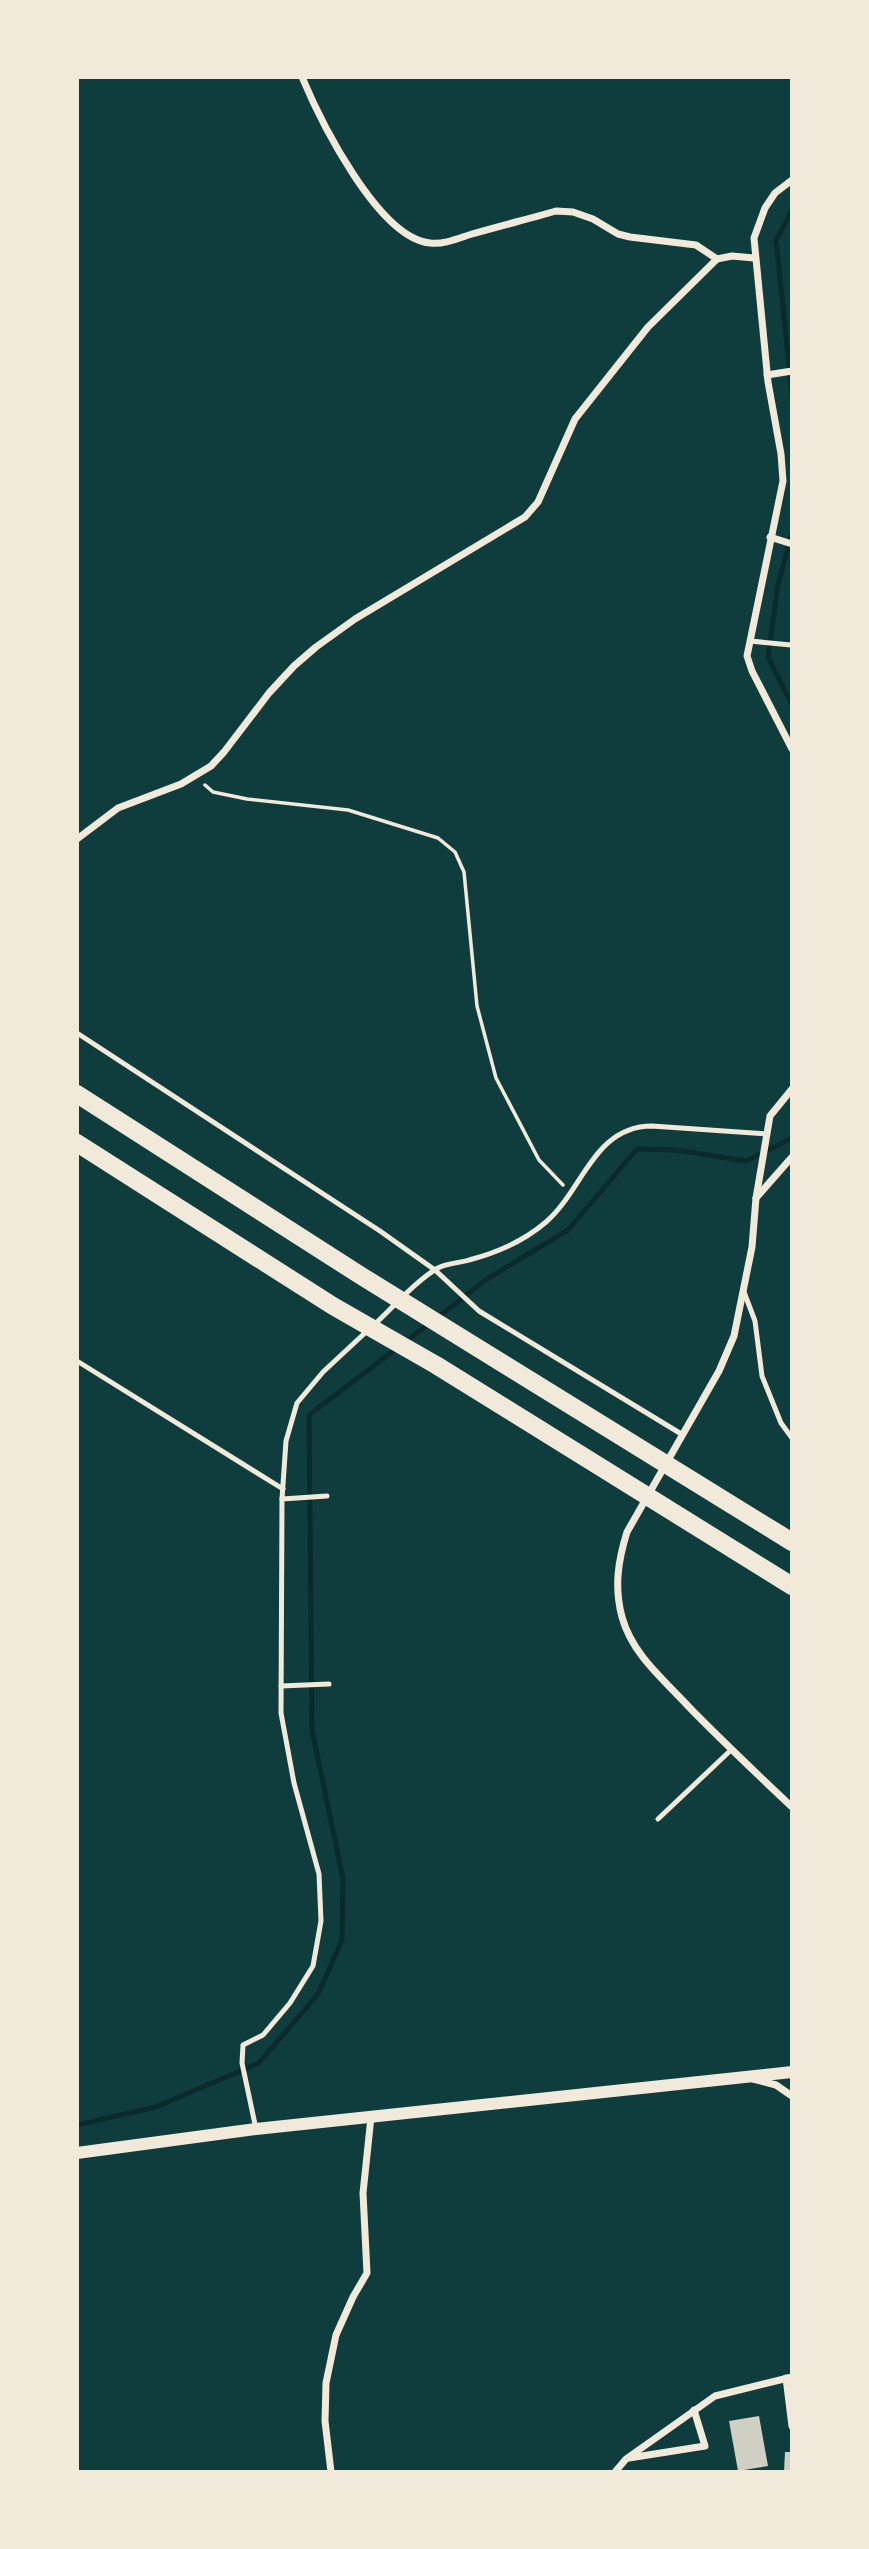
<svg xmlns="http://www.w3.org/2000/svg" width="869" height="2549" viewBox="0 0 869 2549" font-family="'DejaVu Sans',sans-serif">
  <rect width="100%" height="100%" fill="#0f3d3e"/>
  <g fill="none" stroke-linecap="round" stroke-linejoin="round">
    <!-- stream -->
    <g stroke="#0a2a2b" stroke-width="5">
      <polyline points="792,210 776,240 792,394"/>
      <polyline points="792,533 778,585 768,657 792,705"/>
      <polyline points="437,1318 487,1279 568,1230 637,1149 676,1150 746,1161 792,1138"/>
      <polyline points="77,2125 156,2107 259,2063 318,1994 342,1940 343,1879 312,1730 309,1415 430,1323"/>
    </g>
  </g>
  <!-- building -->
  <g fill="#cfcfc3">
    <polygon points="759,2416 768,2466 738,2471 729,2421"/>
    <polygon points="785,2452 792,2452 792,2472 784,2472"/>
  </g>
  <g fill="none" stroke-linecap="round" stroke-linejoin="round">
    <!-- path -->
    <polyline stroke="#f1e9da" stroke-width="3.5" points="205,785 213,792 247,799 348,810 438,838 455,852 464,872 477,1006 496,1078 539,1160 563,1185"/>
    <!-- service -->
    <g stroke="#f1e9da" stroke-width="5">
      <polyline points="750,641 791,645"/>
      <polyline points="77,1033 380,1231 435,1270 479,1311 683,1435"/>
      <polyline points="744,1292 755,1321 762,1376 781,1423 792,1438"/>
      <path d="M374,1325C392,1308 418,1279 438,1268C447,1263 460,1263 469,1260C496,1253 525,1240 546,1222C583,1190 594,1126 652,1126L767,1134"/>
      <polyline points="77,1361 283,1489"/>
      <polyline points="282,1499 327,1496"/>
      <polyline points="281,1686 329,1684"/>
      <polyline points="658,1819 731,1750"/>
      <polyline points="256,2129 242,2063 243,2045 263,2035 290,2003 313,1966 321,1921 319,1874 294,1783 281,1713 282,1499 286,1441 297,1403 323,1372 367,1331"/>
    </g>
    <!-- minor -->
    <g stroke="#f1e9da" stroke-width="7">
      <path d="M302,77C320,120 378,238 430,243C444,245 459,238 472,234C500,226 528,219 556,211L573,212L593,219L618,234L630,237L696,245L717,259"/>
      <polyline points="792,180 775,193 765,208 754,238 768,382 781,454 783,481 747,656 752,671 792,749"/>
      <polyline points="767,375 792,371"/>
      <polyline points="770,537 792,544"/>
      <polyline points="77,839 118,808 181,784 211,766 224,752 269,693 294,666 316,647 355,619 525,517 538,502 575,419 648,327 717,259 732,256 754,258"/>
      <path d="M792,1089L770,1116L756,1198L752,1247L734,1336L719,1371L627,1532C618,1561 614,1587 622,1617C632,1654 663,1679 688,1706C722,1741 757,1774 792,1807"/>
      <polyline points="756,1198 792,1157"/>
      <polyline points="753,2079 776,2085 792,2096"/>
      <polyline points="786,2378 792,2426"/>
      <polyline points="629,2458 705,2446 694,2410"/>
      <polyline points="331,2472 325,2421 326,2383 336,2335 353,2297 367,2273 363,2193 371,2117"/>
      <polyline points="615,2472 626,2459 715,2396 792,2377"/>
    </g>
    <!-- tertiary -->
    <polyline stroke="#f1e9da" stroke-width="12" points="77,2153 256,2129 792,2072"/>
    <!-- trunk -->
    <g stroke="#f1e9da" stroke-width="18">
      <polyline points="77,1094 363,1277 792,1542"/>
      <polyline points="77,1143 333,1306 436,1365 792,1586"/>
    </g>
  </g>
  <!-- border -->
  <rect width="869" height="2549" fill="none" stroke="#f1e9da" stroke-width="158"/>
</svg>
